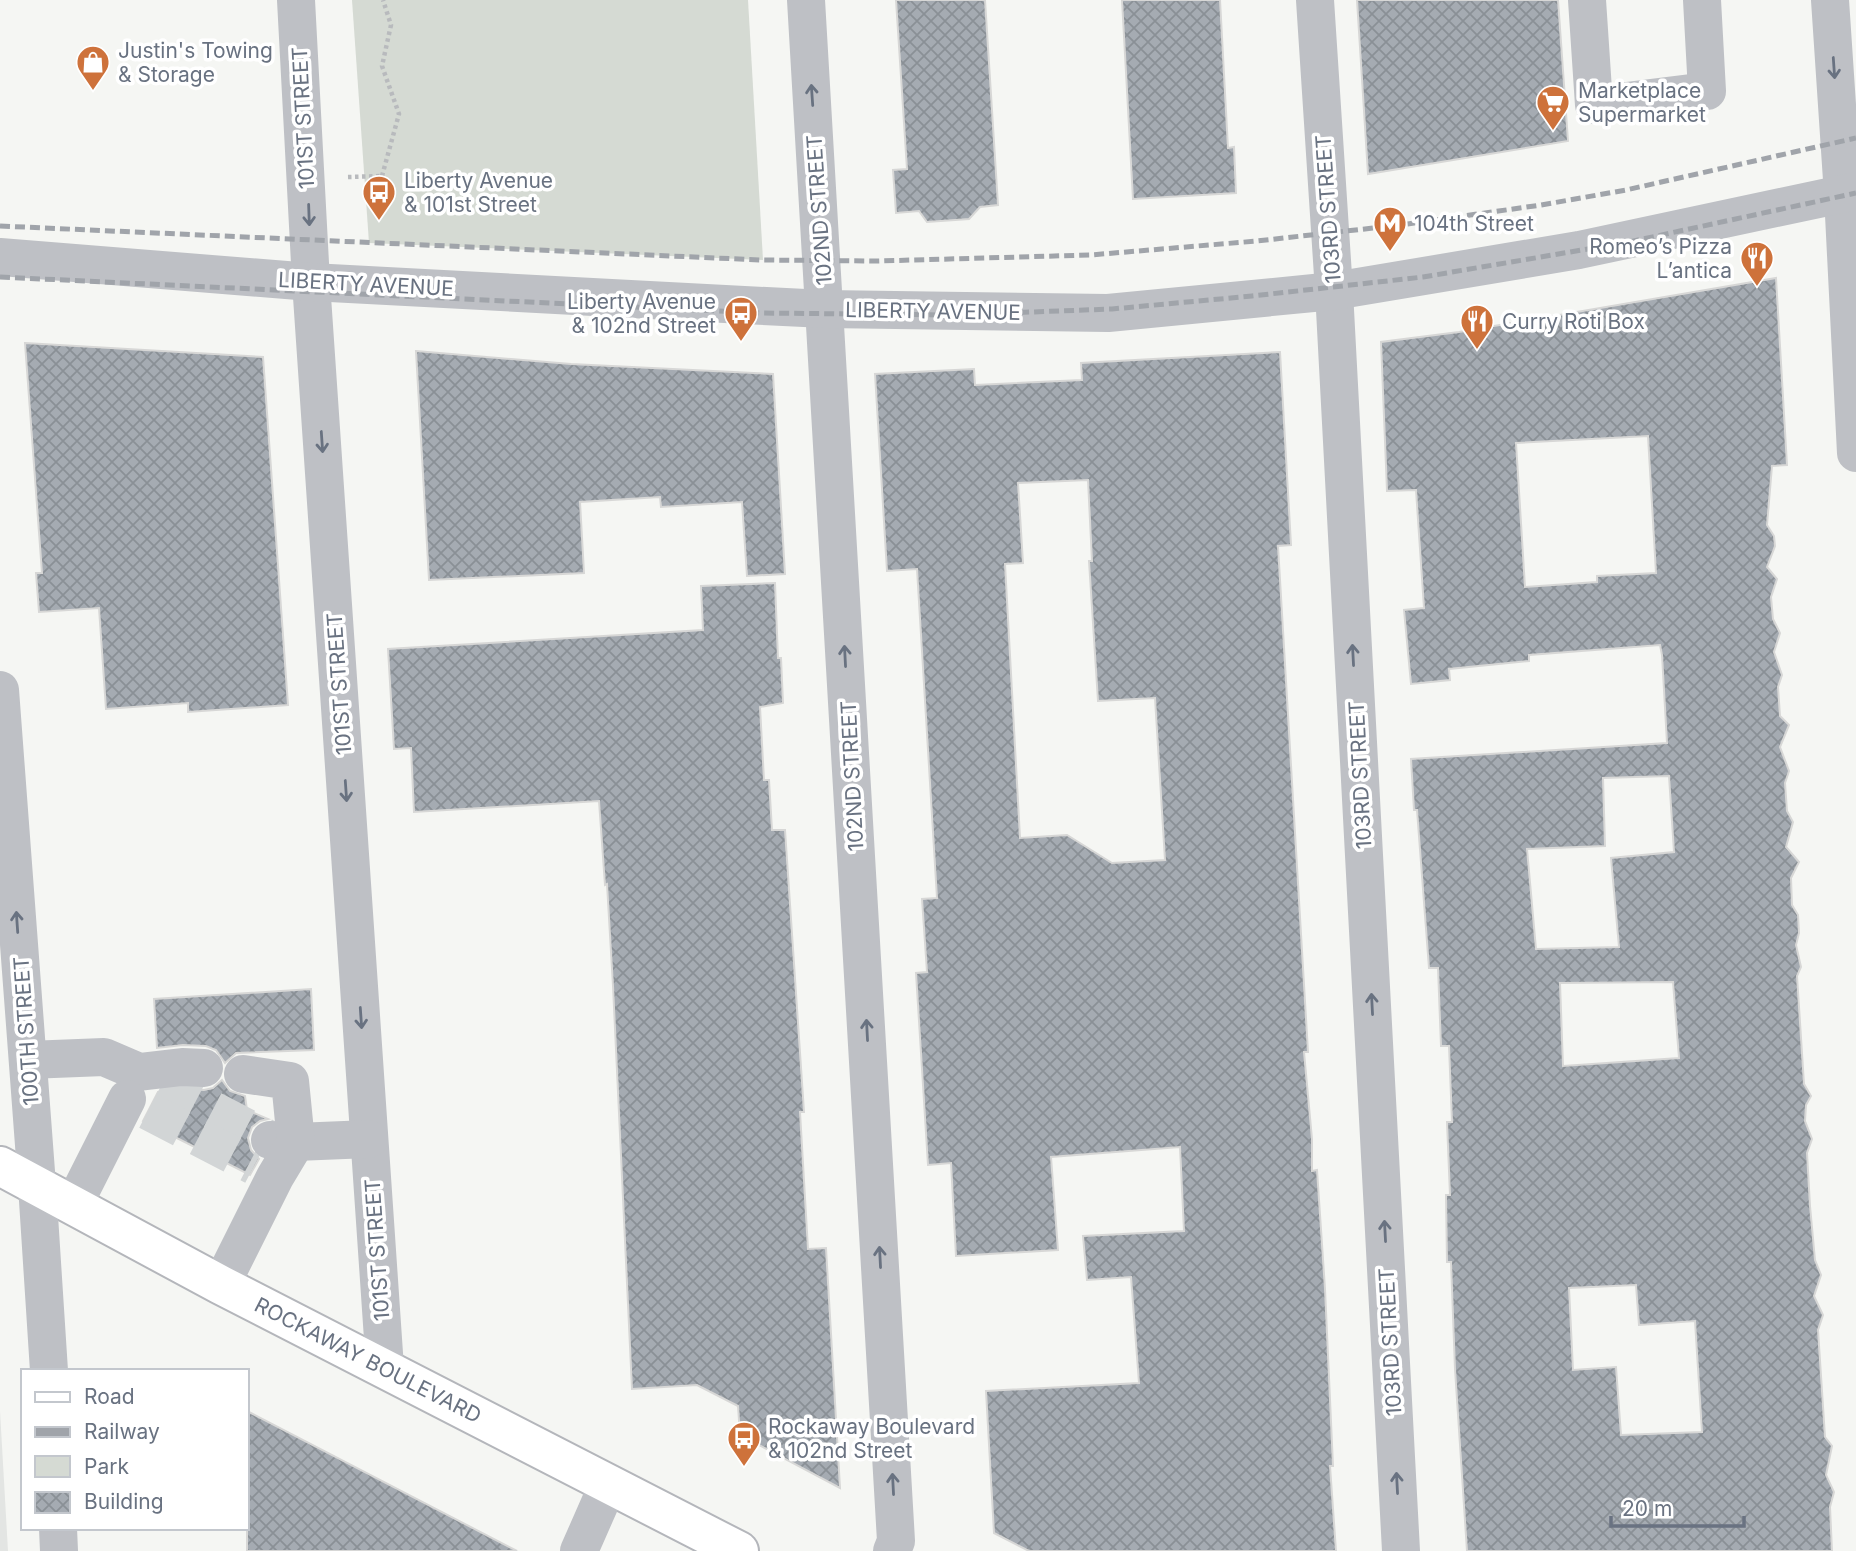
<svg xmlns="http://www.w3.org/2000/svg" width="1856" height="1551" viewBox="0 0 1856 1551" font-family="Inter,sans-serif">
  <defs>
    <pattern id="building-cross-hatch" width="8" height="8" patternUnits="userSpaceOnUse" patternTransform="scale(1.75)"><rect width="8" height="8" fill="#a5abb2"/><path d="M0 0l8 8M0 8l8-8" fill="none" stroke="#8a9096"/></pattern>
  </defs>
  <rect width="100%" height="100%" fill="#f5f6f3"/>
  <!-- built -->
  <polygon fill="#e3e5e3" points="0,1411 8,1551 0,1551"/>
  <!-- green -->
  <polygon fill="#d5dad3" points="352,0 748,0 763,260 369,243"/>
  <!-- building -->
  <g fill="url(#building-cross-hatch)" stroke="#d7d7d6" stroke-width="2" fill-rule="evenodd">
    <polygon points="896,0 985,0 998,205 980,207 969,219 927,222 919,211 896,213 893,170 907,169"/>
    <polygon points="1122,0 1220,0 1228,148 1234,147 1236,193 1133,199"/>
    <polygon points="1357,0 1558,0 1568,141 1368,174"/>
    <path d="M1776,278L1787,465L1772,466L1767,525L1774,536L1775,546L1767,567L1777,579L1771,597L1773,619L1780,633L1774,652L1782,675L1778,687L1780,716L1789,725L1780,747L1789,771L1785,783L1787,811L1793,822L1786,847L1799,862L1791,878L1792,905L1798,915L1799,933L1796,945L1801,967L1797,976L1804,1084L1811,1096L1806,1105L1805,1121L1812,1139L1807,1153L1810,1206L1815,1260L1821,1275L1814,1296L1823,1315L1818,1330L1825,1437L1832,1446L1826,1475L1834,1492L1830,1507L1832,1551H1467L1455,1369L1451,1262H1447L1446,1195H1450L1447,1122H1452L1449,1046H1441L1438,968H1429L1417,810H1414L1411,759L1667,743L1662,655L1660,645L1529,655V661L1449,669L1450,680L1411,684L1404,610L1424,608L1416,490L1387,491L1381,342L1459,332ZM1648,436L1656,573L1597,576V582L1525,587L1516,443ZM1669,776L1674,852L1611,858L1619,947L1536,949L1527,849L1605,846L1603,778ZM1673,982L1679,1058L1563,1066L1560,983ZM1636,1285L1639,1325L1695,1321L1702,1432L1621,1435L1616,1367L1573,1370L1569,1288Z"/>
    <polygon points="25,343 263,357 288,705 188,712 188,703 106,709 99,608 39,612 36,573 42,573"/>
    <polygon points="416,351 571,364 773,374 785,574 747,576 742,502 661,507 660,497 580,502 584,573 429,580"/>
    <path d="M1280,352L1291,545L1278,546L1308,1052H1304L1312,1139V1171L1317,1170L1325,1289L1333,1466H1330L1336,1551H1029L994,1533L986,1391L1139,1383L1131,1277L1087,1280L1083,1236L1184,1231L1180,1147L1051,1157L1058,1250L956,1256L951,1163L928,1165L916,973L927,972L922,899L937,898L917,569L887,571L875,374L974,369L975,385L1082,380L1081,363ZM1088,480L1092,561H1089L1098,701L1155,698L1165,860L1112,863L1067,835L1020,838L1005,564L1023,563L1018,483Z"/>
    <polygon points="775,583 778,658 781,658 783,703 760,707 764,780 769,780 772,830 785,830 804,1112 800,1112 808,1249 826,1248 840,1488 740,1435 738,1406 697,1385 632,1389 613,986 607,884 605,885 599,801 414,812 411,748 394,749 388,649 703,630 701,586"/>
    <polygon points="311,989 314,1050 236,1053 225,1063 216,1050 206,1046 183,1045 157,1048 154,999"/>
    <polygon points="222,1080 230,1091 245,1096 247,1110 268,1119 260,1121 252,1127 248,1138 251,1150 259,1159 250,1175 143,1121 158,1092 183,1089 204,1090 213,1088"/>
    <polygon points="247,1411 517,1551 247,1551"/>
  </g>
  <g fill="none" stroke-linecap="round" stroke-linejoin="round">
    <!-- minor-tunnel -->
    <g stroke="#d2d5d6" stroke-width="38" stroke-dasharray="38 19" stroke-linecap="butt">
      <polyline points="162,1084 270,1140"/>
      <polyline points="148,1111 254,1166"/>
    </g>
    <defs>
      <polyline id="major" points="0,1166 221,1285 739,1551"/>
    </defs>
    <!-- major casing -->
    <use href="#major" stroke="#b4b6bb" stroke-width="42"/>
    <!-- path -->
    <g stroke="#b8babd" stroke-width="4.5" stroke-dasharray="3.5 3.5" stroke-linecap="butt">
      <polyline points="382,176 399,114 382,66 391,25 383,0"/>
      <polyline points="348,177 382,176 381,206"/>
    </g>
    <!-- minor -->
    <g stroke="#bec0c5" stroke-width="38">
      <polyline points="296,0 311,282 385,1368"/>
      <polyline points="806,0 896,1541 892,1551"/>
      <polyline points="1315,0 1334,291 1401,1551"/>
      <polyline points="1587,0 1594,105 1707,91 1702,0"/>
      <polyline points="1830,0 1843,195 1856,453"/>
      <polyline points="0,257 311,282 744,305 825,309 1108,313 1334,291 1579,250 1856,191"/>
      <polyline points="0,690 37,1185 49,1371"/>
      <polyline points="28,1060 104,1057 139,1072 182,1067 204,1068"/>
      <polyline points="270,1140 296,1142 369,1139"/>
      <polyline points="74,1204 127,1099"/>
      <polyline points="221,1285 275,1177 296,1142 290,1081 243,1074"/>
      <polyline points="58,1528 59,1551"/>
      <polyline points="579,1551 608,1485"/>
    </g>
    <!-- major -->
    <use href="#major" stroke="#fff" stroke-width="38"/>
    <!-- rail -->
    <g stroke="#a0a4aa" stroke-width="5" stroke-dasharray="10 5" stroke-linecap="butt">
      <polyline points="0,226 761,260 878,261 1090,255 1257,241 1400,225 1541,205 1626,190 1856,138"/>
      <polyline points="0,277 760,313 951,315 1112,309 1252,296 1423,277 1629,242 1856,193"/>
    </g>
  </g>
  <!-- one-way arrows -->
  <defs><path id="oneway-shaft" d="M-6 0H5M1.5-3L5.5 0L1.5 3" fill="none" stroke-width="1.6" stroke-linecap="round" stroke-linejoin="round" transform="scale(1.75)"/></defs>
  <g stroke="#697281">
    <use href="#oneway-shaft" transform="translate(1834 68) rotate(86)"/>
    <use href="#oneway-shaft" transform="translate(812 95) rotate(-94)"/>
    <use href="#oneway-shaft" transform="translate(309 215) rotate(88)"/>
    <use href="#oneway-shaft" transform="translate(322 442) rotate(86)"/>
    <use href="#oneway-shaft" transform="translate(1353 655) rotate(-93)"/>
    <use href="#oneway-shaft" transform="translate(845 656) rotate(-93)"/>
    <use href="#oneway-shaft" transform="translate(346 791) rotate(86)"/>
    <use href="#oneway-shaft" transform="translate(17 922) rotate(-94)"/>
    <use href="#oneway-shaft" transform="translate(1372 1004) rotate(-93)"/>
    <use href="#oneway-shaft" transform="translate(361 1018) rotate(86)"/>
    <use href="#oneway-shaft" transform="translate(867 1030) rotate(-93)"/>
    <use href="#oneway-shaft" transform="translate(1385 1231) rotate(-93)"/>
    <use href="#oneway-shaft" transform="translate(880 1257) rotate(-93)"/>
    <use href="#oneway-shaft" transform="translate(1397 1483) rotate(-93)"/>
    <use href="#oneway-shaft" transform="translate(893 1484) rotate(-93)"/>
  </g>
  <!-- icons -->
  <defs>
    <symbol id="shop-pin" viewBox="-11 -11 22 30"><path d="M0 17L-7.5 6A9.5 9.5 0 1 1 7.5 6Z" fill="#ce723b" stroke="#fff"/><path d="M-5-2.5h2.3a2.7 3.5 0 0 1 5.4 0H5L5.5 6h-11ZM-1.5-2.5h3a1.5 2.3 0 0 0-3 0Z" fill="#fff"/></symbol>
    <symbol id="supermarket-pin" viewBox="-11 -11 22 30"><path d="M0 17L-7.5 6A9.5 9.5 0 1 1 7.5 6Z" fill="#ce723b" stroke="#fff"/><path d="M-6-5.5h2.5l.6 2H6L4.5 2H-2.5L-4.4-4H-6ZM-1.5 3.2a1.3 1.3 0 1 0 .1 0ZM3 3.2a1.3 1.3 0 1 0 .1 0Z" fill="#fff"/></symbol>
    <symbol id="bus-pin" viewBox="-11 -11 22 30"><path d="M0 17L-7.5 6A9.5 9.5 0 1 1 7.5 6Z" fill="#ce723b" stroke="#fff"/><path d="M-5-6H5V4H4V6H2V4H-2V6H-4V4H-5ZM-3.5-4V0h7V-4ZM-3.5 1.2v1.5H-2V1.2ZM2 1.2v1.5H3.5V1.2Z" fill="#fff"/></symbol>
    <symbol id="metro-pin" viewBox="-11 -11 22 30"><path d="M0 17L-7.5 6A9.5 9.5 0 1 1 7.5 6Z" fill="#ce723b" stroke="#fff"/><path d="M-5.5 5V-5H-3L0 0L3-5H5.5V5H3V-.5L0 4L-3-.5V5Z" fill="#fff"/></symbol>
    <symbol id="restaurant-pin" viewBox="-11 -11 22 30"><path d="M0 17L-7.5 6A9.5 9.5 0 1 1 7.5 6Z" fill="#ce723b" stroke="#fff"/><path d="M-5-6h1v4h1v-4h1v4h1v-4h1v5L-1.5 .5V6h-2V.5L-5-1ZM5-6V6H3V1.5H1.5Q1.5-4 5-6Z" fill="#fff"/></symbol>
  </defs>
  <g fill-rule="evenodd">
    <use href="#shop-pin" x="74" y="43" width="38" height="52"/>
    <use href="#supermarket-pin" x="1534" y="83" width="38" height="52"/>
    <use href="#bus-pin" x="360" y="173" width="38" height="52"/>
    <use href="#metro-pin" x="1371" y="204" width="38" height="52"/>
    <use href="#restaurant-pin" x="1738" y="239" width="38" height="52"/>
    <use href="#bus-pin" x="722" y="294" width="38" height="52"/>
    <use href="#restaurant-pin" x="1458" y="302" width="38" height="52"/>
    <use href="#bus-pin" x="725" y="1419" width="38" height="52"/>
  </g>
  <g text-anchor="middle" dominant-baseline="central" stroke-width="7" stroke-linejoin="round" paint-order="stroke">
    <!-- poi labels -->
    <g font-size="21" fill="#697281" stroke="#fff" text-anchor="start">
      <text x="118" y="50">Justin's Towing<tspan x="118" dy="24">&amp; Storage</tspan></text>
      <text x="1578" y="90">Marketplace<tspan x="1578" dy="24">Supermarket</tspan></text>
      <text x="404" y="180">Liberty Avenue<tspan x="404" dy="24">&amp; 101st Street</tspan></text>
      <text x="1414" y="223">104th Street</text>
      <text x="1732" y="246" text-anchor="end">Romeo’s Pizza<tspan x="1732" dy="24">L’antica</tspan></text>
      <text x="716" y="301" text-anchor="end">Liberty Avenue<tspan x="716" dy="24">&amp; 102nd Street</tspan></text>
      <text x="1502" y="321">Curry Roti Box</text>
      <text x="768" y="1426">Rockaway Boulevard<tspan x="768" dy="24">&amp; 102nd Street</tspan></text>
    </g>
    <!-- street labels -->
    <g font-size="21" fill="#697281" stroke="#fff">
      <text transform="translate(303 118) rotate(-93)">101ST STREET</text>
      <text transform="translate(1328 209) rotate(-94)">103RD STREET</text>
      <text transform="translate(819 210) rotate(-94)">102ND STREET</text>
      <text transform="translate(366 284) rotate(3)">LIBERTY AVENUE</text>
      <text transform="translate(933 311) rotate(1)">LIBERTY AVENUE</text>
      <text transform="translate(339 684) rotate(-94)">101ST STREET</text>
      <text transform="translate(1360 775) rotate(-93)">103RD STREET</text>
      <text transform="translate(852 776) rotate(-93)">102ND STREET</text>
      <text transform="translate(26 1031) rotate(-94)">100TH STREET</text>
      <text transform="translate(377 1250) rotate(-94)">101ST STREET</text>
      <text transform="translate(1390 1342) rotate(-93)">103RD STREET</text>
      <text transform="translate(368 1360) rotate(27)">ROCKAWAY BOULEVARD</text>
    </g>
  </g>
  <!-- legend -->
  <rect x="21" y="1369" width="228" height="161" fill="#ffffff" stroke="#c3c7cd" stroke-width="2"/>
  <rect x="35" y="1392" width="35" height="10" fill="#ffffff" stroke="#c3c7cd" stroke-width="2"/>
  <text x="84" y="1404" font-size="21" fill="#697281">Road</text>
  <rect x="35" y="1427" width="35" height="10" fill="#a0a4aa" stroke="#c3c7cd" stroke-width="2"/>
  <text x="84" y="1439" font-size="21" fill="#697281">Railway</text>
  <rect x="35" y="1456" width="35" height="21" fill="#d5dad3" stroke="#c3c7cd" stroke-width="2"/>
  <text x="84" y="1474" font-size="21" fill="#697281">Park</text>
  <rect x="35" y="1492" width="35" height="21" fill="url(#building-cross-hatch)" stroke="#c3c7cd" stroke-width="2"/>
  <text x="84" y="1509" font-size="21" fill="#697281">Building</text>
  <!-- scale -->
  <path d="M1611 1516v10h133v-10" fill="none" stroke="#697281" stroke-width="3.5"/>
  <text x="1622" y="1516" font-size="21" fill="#697281" stroke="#ffffff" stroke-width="5" paint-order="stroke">20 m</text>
</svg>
